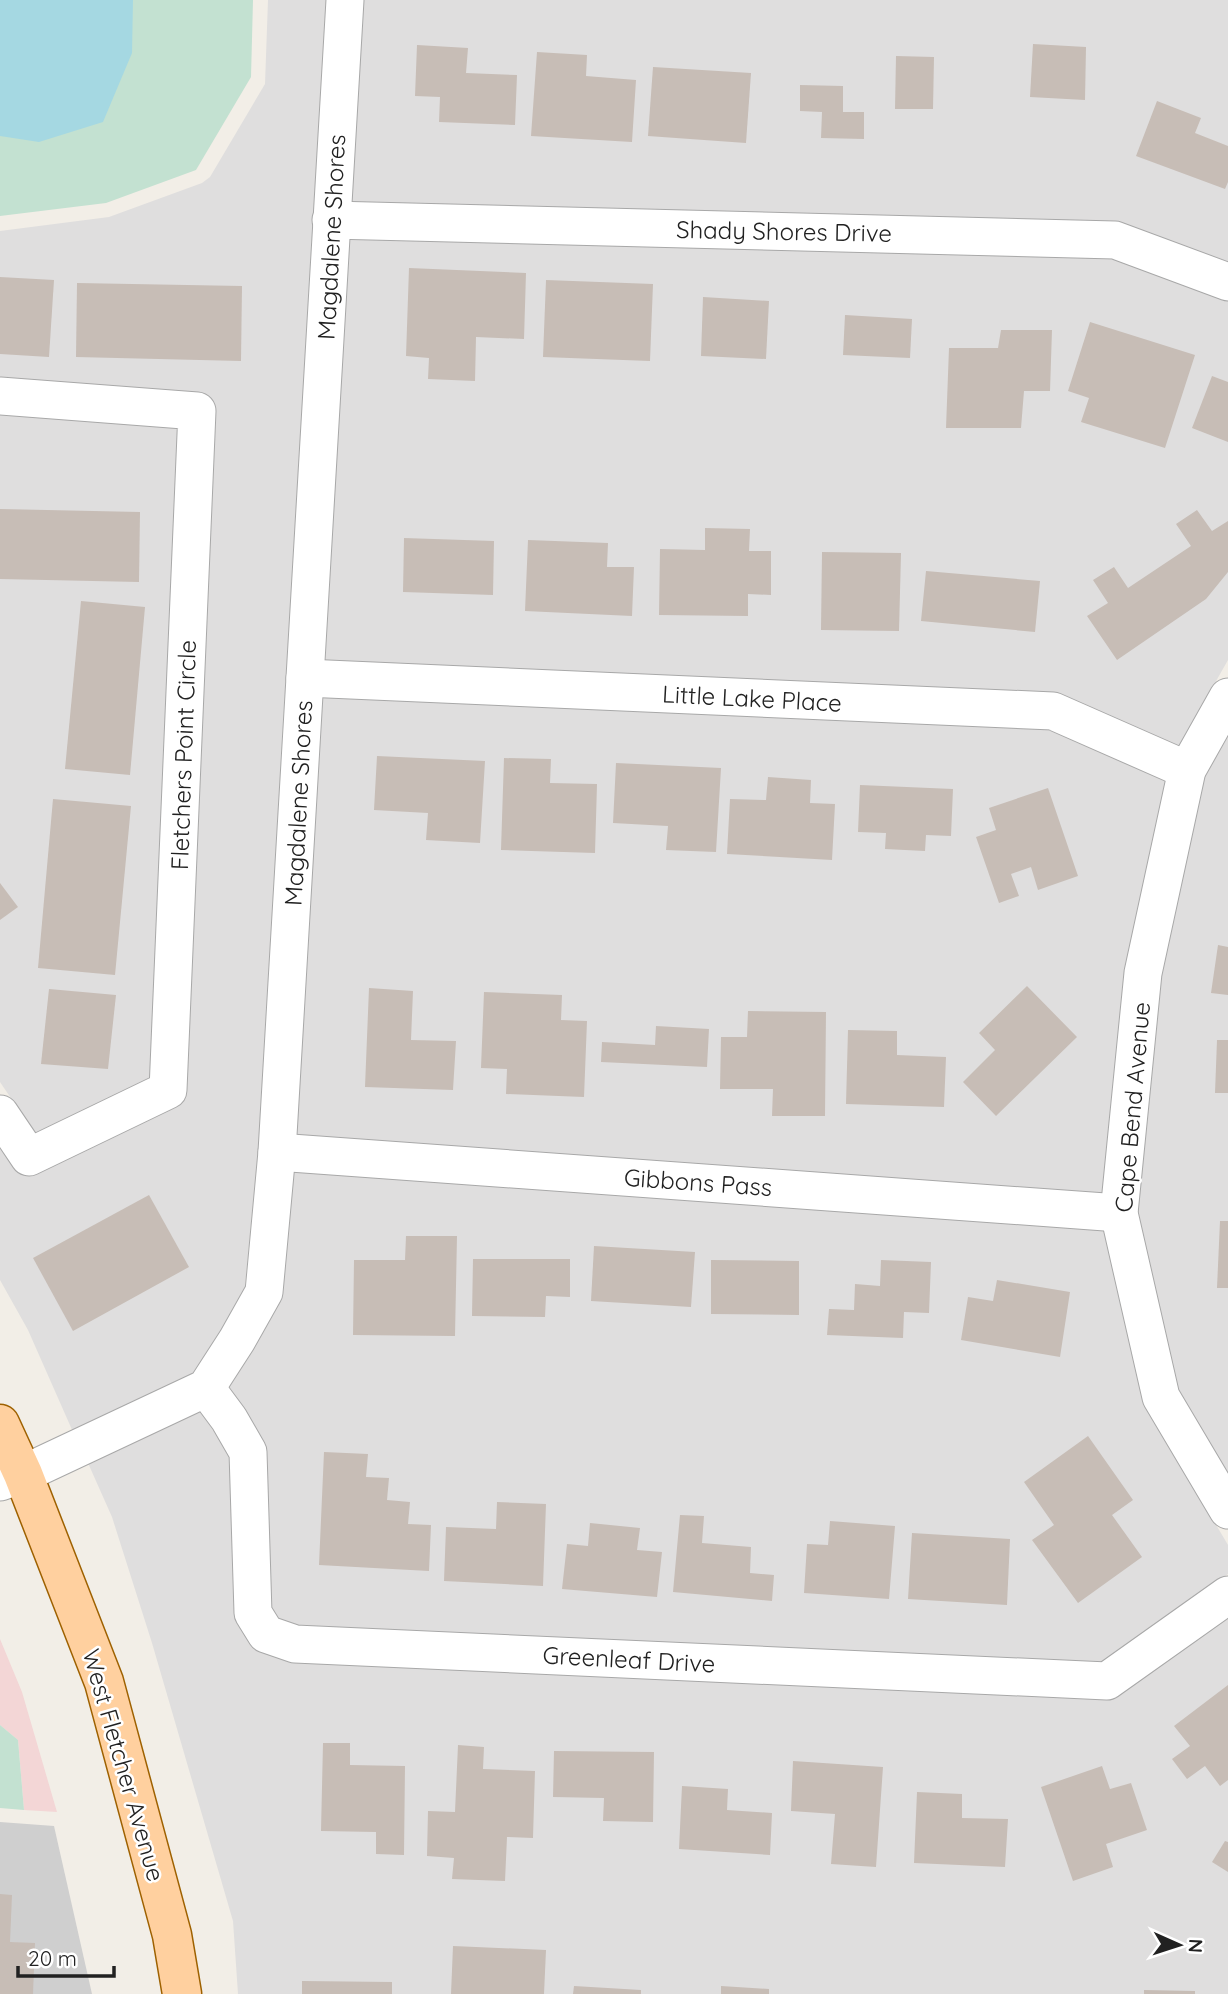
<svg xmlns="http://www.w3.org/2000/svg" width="1228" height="1994" viewBox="0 0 1228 1994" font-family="Quicksand,sans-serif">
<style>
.residential{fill:#dfdede}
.commercial{fill:#f3d6d6}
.religious{fill:#cfcfcf}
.wetland{fill:#c3e1d1}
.water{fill:#a5d8e2}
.building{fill:#c7bdb6}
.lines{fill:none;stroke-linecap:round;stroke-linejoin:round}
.minor-casing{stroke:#a8a8a8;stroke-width:39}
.major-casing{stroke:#9e6100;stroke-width:41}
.minor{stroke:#fff;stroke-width:37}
.major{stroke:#ffd09f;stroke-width:38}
.labels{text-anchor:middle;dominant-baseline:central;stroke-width:5;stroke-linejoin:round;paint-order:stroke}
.street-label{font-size:24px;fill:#212121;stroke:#fff}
</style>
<rect width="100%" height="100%" fill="#f2eee7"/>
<g class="residential">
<polygon points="268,0 326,0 258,1151 245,1287 221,1333 192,1376 73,1432 28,1330 0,1280 0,1146 177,1105 187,1091 216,412 199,394 0,379 0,231 109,217 202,183 210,177 265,84"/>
<polygon points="364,0 1228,0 1228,265 351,204"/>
<polygon points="349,237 1112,256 1228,299 1228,660 1178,748 1061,696 325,663"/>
<polygon points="0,412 178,426 150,1080 36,1135 0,1082"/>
<polygon points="323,695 1048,727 1166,780 1125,972 1102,1195 296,1137"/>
<polygon points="1228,734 1228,1475 1179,1392 1138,1212 1162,975 1205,776"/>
<polygon points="294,1170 1104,1228 1145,1405 1228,1545 1228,1574 1101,1664 299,1627 279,1621 271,1609 267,1452 265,1444 245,1412 228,1388 253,1347 282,1294"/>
<polygon points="200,1410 230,1456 235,1614 237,1621 250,1642 1106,1697 1228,1616 1228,1994 238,1994 233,1921 152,1643 112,1517 88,1463"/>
</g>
<polygon class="commercial" points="0,1639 22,1692 57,1812 24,1810 18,1740 0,1725"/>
<polygon class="religious" points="0,1822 54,1826 92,1994 0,1994"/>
<g class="wetland">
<polygon points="0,0 253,0 251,77 196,170 106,203 0,216"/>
<polygon points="0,1725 18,1740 24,1810 0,1808"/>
</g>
<polygon class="water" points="0,0 133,0 132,53 103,122 39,142 0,136"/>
<g class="building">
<polygon points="1033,44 1086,47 1085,100 1030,97"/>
<polygon points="417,45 468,48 466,73 517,75 515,125 439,122 440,97 415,96"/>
<polygon points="537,52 587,55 586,76 636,80 632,142 531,136"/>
<polygon points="896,56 934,57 933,109 895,109"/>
<polygon points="653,67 751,73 746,143 648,136"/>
<polygon points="800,85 843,86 843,112 864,112 864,139 821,138 822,112 800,111"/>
<polygon points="1157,101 1201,118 1195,133 1228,146 1228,182 1225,189 1136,156"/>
<polygon points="409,268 526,273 524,339 476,337 475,381 428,379 429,358 406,356"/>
<polygon points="0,277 54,280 49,357 0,354"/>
<polygon points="546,280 653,284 650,361 543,357"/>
<polygon points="77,283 242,286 241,361 76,357"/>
<polygon points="703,297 769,301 766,359 701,356"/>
<polygon points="845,315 912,319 910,358 843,355"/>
<polygon points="1090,322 1195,355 1165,448 1081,422 1089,398 1068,391"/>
<polygon points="1001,330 1052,330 1050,391 1024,391 1021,428 946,428 949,348 998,348"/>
<polygon points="1212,376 1228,382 1228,442 1192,428"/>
<polygon points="0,509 140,512 139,582 0,579"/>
<polygon points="1197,510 1212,531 1228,521 1228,572 1206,599 1117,660 1087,616 1108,603 1093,580 1114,567 1128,588 1191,546 1176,524"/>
<polygon points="705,528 750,529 749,551 771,551 771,595 748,594 748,616 659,615 660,549 705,550"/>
<polygon points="404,538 494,541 493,595 403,592"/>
<polygon points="528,540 608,543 607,567 634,567 632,616 525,611"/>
<polygon points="822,552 901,553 899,631 821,630"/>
<polygon points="926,571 1040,581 1035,632 921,621"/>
<polygon points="81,601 145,607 130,775 65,769"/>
<polygon points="377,756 485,761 480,843 426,840 428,813 374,810"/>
<polygon points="504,758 551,759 550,783 597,784 595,853 501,850"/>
<polygon points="616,763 721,768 716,852 666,850 668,826 613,823"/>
<polygon points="768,777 811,780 810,803 835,804 832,860 727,854 730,799 766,800"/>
<polygon points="860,785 953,789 951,836 926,835 925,851 885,849 886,833 858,832"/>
<polygon points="1048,788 1078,876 1038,890 1031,867 1011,874 1019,896 999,903 976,837 996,830 989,808"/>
<polygon points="53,799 131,806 115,975 38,968"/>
<polygon points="0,883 18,907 0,920"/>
<polygon points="1218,945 1228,947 1228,995 1211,993"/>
<polygon points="1027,986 1077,1037 996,1116 963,1082 995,1050 979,1033"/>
<polygon points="369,988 413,991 411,1040 456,1041 453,1090 365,1087"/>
<polygon points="49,989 116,995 108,1069 41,1064"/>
<polygon points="484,992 562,995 561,1020 587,1021 584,1097 506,1094 507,1069 481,1068"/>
<polygon points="748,1011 826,1012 825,1116 772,1116 773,1089 720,1089 721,1037 747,1037"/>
<polygon points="656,1026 709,1029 707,1067 601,1062 602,1042 655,1045"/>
<polygon points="848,1030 897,1031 897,1055 946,1057 944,1107 846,1104"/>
<polygon points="1217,1040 1228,1040 1228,1093 1215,1093"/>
<polygon points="149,1195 189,1267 73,1331 33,1258"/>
<polygon points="1220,1221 1228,1221 1228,1288 1217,1288"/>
<polygon points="406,1236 457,1236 455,1336 353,1335 354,1260 405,1260"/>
<polygon points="594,1246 695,1252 691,1307 591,1301"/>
<polygon points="473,1259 570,1259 570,1297 546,1296 545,1317 472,1316"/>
<polygon points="711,1260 799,1261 799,1315 711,1314"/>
<polygon points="881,1260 931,1262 929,1313 904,1312 903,1338 827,1335 829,1309 854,1310 855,1284 880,1286"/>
<polygon points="997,1280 1070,1292 1060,1357 961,1340 968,1297 993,1301"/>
<polygon points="1088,1436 1133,1500 1112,1515 1142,1557 1078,1603 1032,1540 1054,1525 1024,1482"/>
<polygon points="324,1452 368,1454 366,1477 389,1478 387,1500 410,1502 408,1524 431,1525 429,1571 319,1565"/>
<polygon points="497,1502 546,1504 543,1586 444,1581 446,1527 496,1529"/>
<polygon points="680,1515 704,1516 702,1543 751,1547 750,1573 774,1575 772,1601 673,1592"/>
<polygon points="830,1521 895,1526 889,1599 804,1593 807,1544 828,1545"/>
<polygon points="590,1523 640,1528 637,1550 662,1552 657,1597 562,1589 567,1544 588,1546"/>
<polygon points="912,1533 1010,1539 1007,1605 908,1599"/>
<polygon points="1228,1685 1228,1780 1220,1786 1205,1766 1187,1779 1172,1759 1190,1746 1174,1726"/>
<polygon points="323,1743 350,1743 350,1765 405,1766 404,1855 376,1854 376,1832 321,1831"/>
<polygon points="458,1745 484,1747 483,1769 535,1771 533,1838 507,1837 505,1881 452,1879 454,1858 427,1856 428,1811 455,1812"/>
<polygon points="554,1751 654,1752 653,1822 603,1821 604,1798 553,1797"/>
<polygon points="793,1761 883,1767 876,1867 831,1864 835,1814 791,1811"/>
<polygon points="1102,1766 1110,1789 1131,1783 1147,1830 1106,1844 1113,1867 1073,1881 1041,1787"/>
<polygon points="682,1786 728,1789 727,1810 772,1813 770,1855 679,1849"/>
<polygon points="917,1792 962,1794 962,1818 1008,1819 1005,1867 914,1863"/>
<polygon points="1225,1841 1228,1842 1228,1872 1212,1862"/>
<polygon points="0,1894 12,1895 10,1942 35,1943 33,1994 0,1994"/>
<polygon points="453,1946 546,1950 544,1994 451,1994"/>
<polygon points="302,1981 392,1982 392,1994 302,1994"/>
<polygon points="574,1986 641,1990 641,1994 573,1994"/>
<polygon points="721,1986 769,1989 769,1994 721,1994"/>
<polygon points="1144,1990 1195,1991 1195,1994 1144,1994"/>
</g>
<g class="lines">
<g class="minor-casing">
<g id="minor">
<polyline points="331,220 1115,240 1228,282"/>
<polyline points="0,396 197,411 168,1090 29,1157 0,1114"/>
<polyline points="305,678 1053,711 1187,770"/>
<polyline points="1228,697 1187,770 1143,973 1119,1213 1161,1397 1228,1510"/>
<polyline points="277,1152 1119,1213"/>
<polyline points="206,1388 229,1419 248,1452 253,1613 266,1634 295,1644 1107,1681 1228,1595"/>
<polyline points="0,1482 23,1474 206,1388 237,1340 264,1292 277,1152 345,0"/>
</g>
</g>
<g class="major-casing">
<polyline id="major" points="0,1424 23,1474 104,1682 172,1935 182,1994"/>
</g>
<use href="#minor" class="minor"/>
<use href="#major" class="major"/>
</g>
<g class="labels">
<g class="street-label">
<text transform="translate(784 231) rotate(1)">Shady Shores Drive</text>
<text transform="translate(331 237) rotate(-87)">Magdalene Shores</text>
<text transform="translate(752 698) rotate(3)">Little Lake Place</text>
<text transform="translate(183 755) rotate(-88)">Fletchers Point Circle</text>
<text transform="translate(298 803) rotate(-87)">Magdalene Shores</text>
<text transform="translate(1132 1107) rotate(-85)">Cape Bend Avenue</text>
<text transform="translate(698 1182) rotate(4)">Gibbons Pass</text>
<text transform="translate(629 1659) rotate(3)">Greenleaf Drive</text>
<text transform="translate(124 1765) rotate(74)">West Fletcher Avenue</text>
</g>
</g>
<g transform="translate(1179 1945) rotate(93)" stroke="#ffffff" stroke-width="5" paint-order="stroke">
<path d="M0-5L12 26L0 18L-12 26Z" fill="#212121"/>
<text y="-10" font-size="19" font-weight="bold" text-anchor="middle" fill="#212121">N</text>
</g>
<path d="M18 1966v10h96v-10" fill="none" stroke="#212121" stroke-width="3.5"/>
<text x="28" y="1966" font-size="21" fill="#212121" stroke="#ffffff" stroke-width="5" paint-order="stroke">20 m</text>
</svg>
